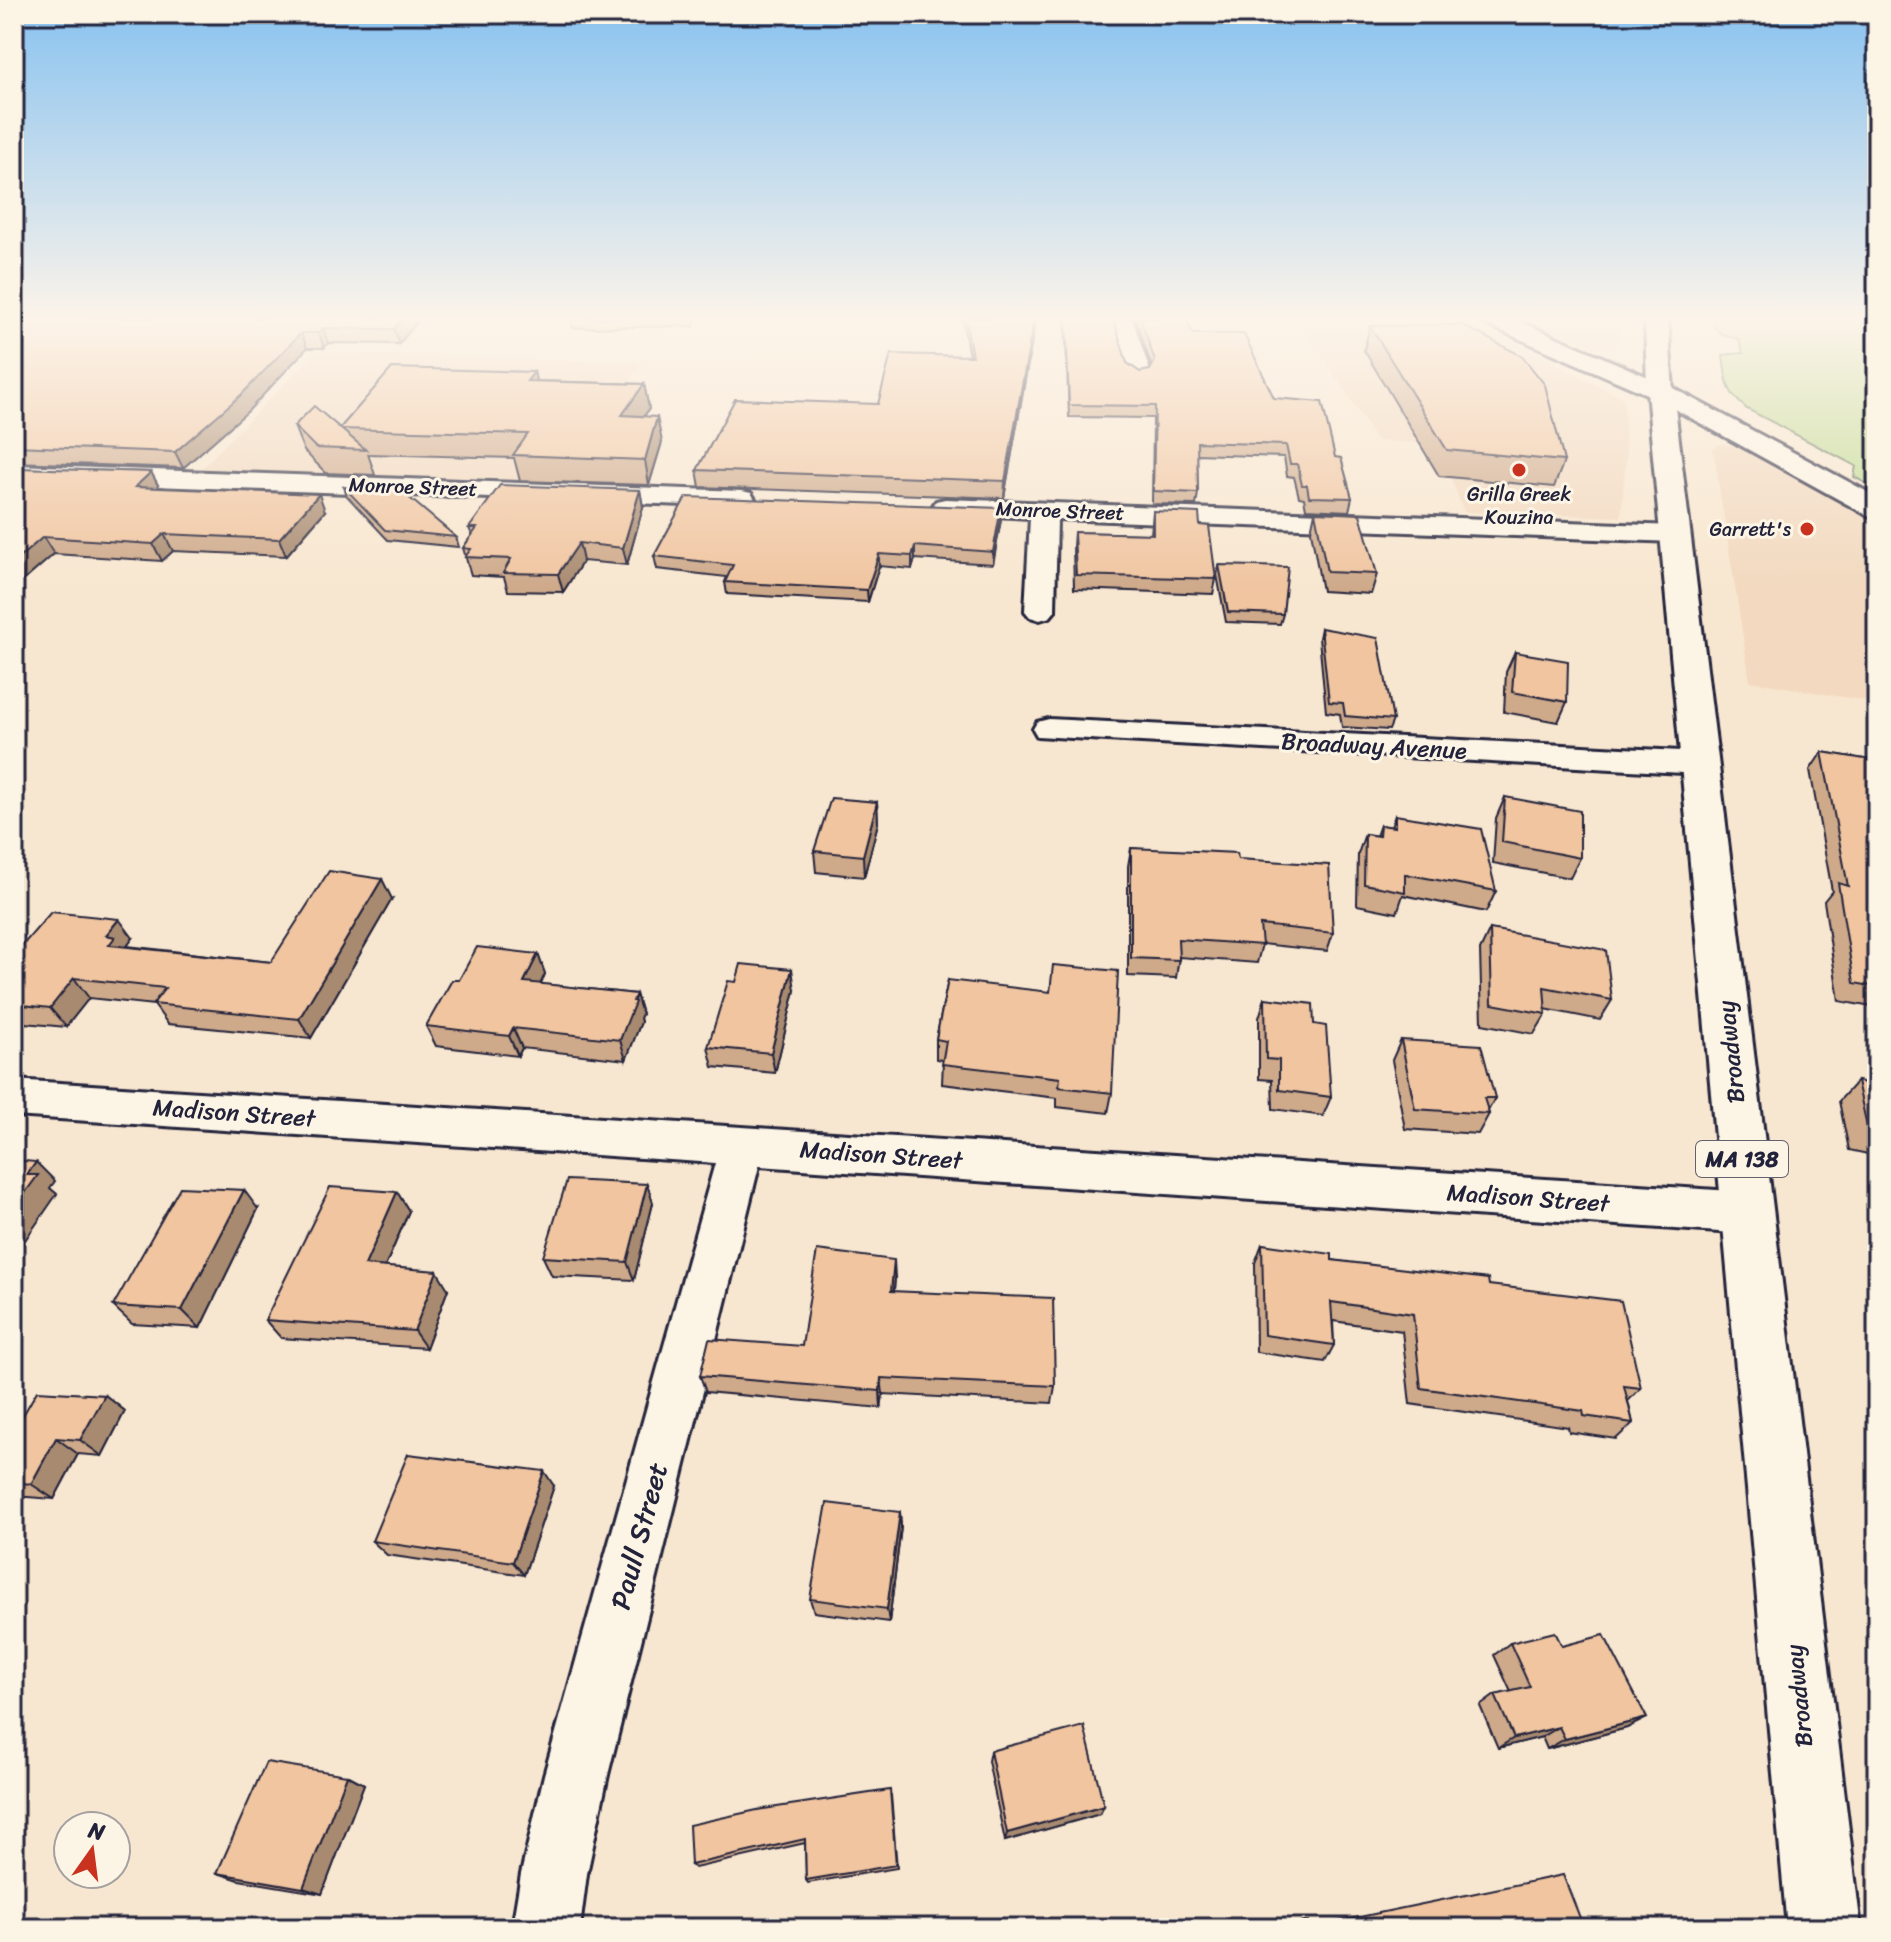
<svg xmlns="http://www.w3.org/2000/svg" width="1891" height="1942" viewBox="0 0 1891 1942" font-family="Sriracha,sans-serif">
<style>
.built{fill:#f2d9bf}
.green{fill:#c0db92;stroke:#717e66;stroke-width:2}
.lines{fill:none;stroke-linecap:round;stroke-linejoin:round}
.street-casing{stroke:#22223b;stroke-width:6}
.secondary-casing{stroke:#22223b;stroke-width:6}
.primary-casing{stroke:#22223b;stroke-width:6}
.street{fill:#fcf5e5;fill-rule:evenodd}
.secondary{fill:#fcf5e5;fill-rule:evenodd}
.primary{fill:#fcf5e5;fill-rule:evenodd}
.wall{fill:#cea98a;stroke:#22223b;stroke-width:2}
.shaded-wall{fill:#a88a70;stroke:#22223b;stroke-width:2}
.building{fill:#f0c5a0;stroke:#22223b;stroke-width:2}
.poi-dot{fill:#c8321e;stroke:#fcf5e5;stroke-width:3}
.labels{text-anchor:middle;dominant-baseline:central;stroke-width:6;stroke-linejoin:round;paint-order:stroke}
.far-street-label{font-size:20px;fill:#22223b;stroke:#fcf5e5}
.far-poi-label{font-size:20px;fill:#22223b;stroke:#fcf5e5}
.shield{fill:#fcf5e5;stroke:#63616e;stroke-width:2}
.shield-label{font-size:22px;font-weight:bold;fill:#22223b}
.street-label{font-size:24px;fill:#22223b;stroke:#fcf5e5}
.near-street-label{font-size:28px;fill:#22223b;stroke:#fcf5e5}
</style>
<rect width="100%" height="100%" fill="#f8e7d0"/>
<filter id="ink" filterUnits="userSpaceOnUse"><feTurbulence type="fractalNoise" baseFrequency=".0125" numOctaves="2"/><feDisplacementMap in="SourceGraphic" scale="16" xChannelSelector="R" yChannelSelector="G"/><feConvolveMatrix kernelMatrix="1 2 1 2 8 2 1 2 1" color-interpolation-filters="sRGB"/></filter>
<g filter="url(#ink)">
<g class="built">
<polygon points="1465,318 1620,396 1624,401 1626,457 1621,517 1464,512 1448,471 1426,443 1377,441 1298,319"/>
<polygon points="1524,318 1617,318 1618,345 1605,349 1593,347"/>
<polygon points="316,352 641,363 570,483 201,469"/>
<polygon points="1720,444 1739,447 1877,524 1877,703 1750,681 1713,449"/>
</g>
<path class="green" d="M 1877,318 L 1877,489 L 1854,477 L 1856,466 L 1747,409 C 1725,391 1727,382 1723,355 L 1743,353 L 1739,339 L 1722,334 L 1714,327 L 1713,318 Z"/>
<g class="lines">
<g class="street-casing">
<g id="street">
<polygon points="1111,318 1132,318 1151,374 1148,379 1140,381 1129,374"/>
<polygon points="14,465 742,491 751,493 755,499 751,505 742,507 14,481"/>
<polygon points="945,499 1675,526 1685,528 1689,534 1685,540 1675,542 1057,519 1055,611 1050,617 1040,620 1030,617 1025,611 1030,518 936,513 932,507 936,501"/>
<polygon points="1049,719 1700,752 1712,755 1717,763 1712,771 1700,774 1037,736 1033,729 1037,722"/>
<polygon points="14,1080 1748,1192 1765,1198 1772,1213 1765,1228 1748,1234 759,1166 608,1775 587,1874 580,1928 512,1928 521,1874 544,1775 715,1163 14,1116"/>
</g>
</g>
<g class="secondary-casing">
<polygon id="secondary" points="1480,318 1512,318 1669,386 1877,497 1877,518 1867,515 1651,396 1483,323"/>
</g>
<g class="primary-casing">
<polygon id="primary" points="1645,318 1668,318 1673,391 1861,1928 1787,1928 1647,391"/>
</g>
<use href="#street" class="street"/>
<use href="#secondary" class="secondary"/>
<use href="#primary" class="primary"/>
</g>
<g class="wall">
<polygon points="14,318 420,318 399,344 328,343 324,348 307,348 248,411 183,468 14,462"/>
<polygon points="571,318 696,318 694,326 573,328"/>
<polygon points="962,318 1036,318 1004,498 700,487 697,470 878,404 969,356"/>
<polygon points="1065,318 1113,318 1127,363 1140,372 1150,370 1152,367 1135,318 1185,318 1193,334 1274,398 1335,457 1352,498 1349,511 1306,509 1304,498 1299,497 1294,477 1287,476 1284,457 1197,454 1198,493 1196,505 1152,504 1153,418 1069,417"/>
<polygon points="1370,326 1564,461 1554,487 1439,476 1364,350"/>
<polygon points="534,372 536,381 644,384 649,409 644,416 662,442 649,485 520,481 514,458 368,454 375,475 326,473 304,451 294,426 340,428"/>
<polygon points="14,468 151,472 159,487 325,511 286,556 173,551 162,561 54,554 14,589"/>
<polygon points="344,487 456,537 459,547 388,540 347,496"/>
<polygon points="640,490 643,507 627,565 583,561 563,592 508,591 504,577 471,575 463,548 472,535 469,528"/>
<polygon points="1153,511 1200,525 1216,579 1213,594 1074,589 1073,546 1074,532 1151,534"/>
<polygon points="1315,512 1377,574 1371,594 1322,591 1311,531"/>
<polygon points="1001,520 993,564 915,559 912,569 879,566 868,602 727,594 725,582 727,577 657,569 654,556"/>
<polygon points="1219,565 1283,614 1280,624 1226,622 1217,575"/>
<polygon points="1321,628 1393,720 1389,730 1342,727 1340,714 1326,712 1319,638"/>
<polygon points="1515,652 1567,702 1558,722 1504,712 1506,672"/>
<polygon points="1822,752 1877,761 1877,1008 1839,1001 1824,901 1832,891 1810,770"/>
<polygon points="1505,797 1580,858 1570,878 1493,863 1496,818"/>
<polygon points="877,802 878,823 864,877 816,872 814,851"/>
<polygon points="1395,815 1496,891 1486,912 1403,895 1397,913 1357,905 1358,854 1365,834 1376,836 1380,825 1391,827"/>
<polygon points="1131,848 1238,859 1333,933 1327,951 1262,944 1257,963 1179,957 1176,978 1128,976 1128,866"/>
<polygon points="392,899 311,1038 168,1024 154,1005 89,998 66,1027 14,1022 14,955 133,938 127,946 271,962"/>
<polygon points="1490,929 1612,1000 1600,1020 1545,1009 1546,1014 1534,1034 1482,1024 1480,950"/>
<polygon points="538,954 545,974 541,984 636,994 642,1014 640,1018 641,1022 626,1060 522,1048 518,1056 436,1046 426,1026 459,980"/>
<polygon points="948,980 1112,1093 1108,1113 1057,1107 1057,1098 942,1084 943,1060 936,1059 936,1039"/>
<polygon points="795,990 775,1073 713,1067 708,1047"/>
<polygon points="1265,998 1314,1024 1331,1097 1323,1116 1273,1109 1272,1080 1259,1079 1259,1018"/>
<polygon points="1401,1040 1495,1098 1488,1111 1489,1114 1478,1134 1405,1129 1392,1060"/>
<polygon points="1857,1081 1877,1086 1877,1156 1849,1150 1839,1101"/>
<polygon points="647,1184 653,1203 634,1280 552,1276 543,1257"/>
<polygon points="397,1192 409,1211 385,1267 448,1289 426,1348 281,1338 265,1320"/>
<polygon points="258,1209 200,1328 132,1324 113,1306"/>
<polygon points="1262,1244 1332,1260 1489,1285 1641,1388 1628,1401 1633,1423 1616,1439 1569,1432 1568,1427 1410,1404 1402,1331 1333,1321 1334,1345 1325,1362 1256,1352 1255,1263"/>
<polygon points="895,1278 894,1291 1055,1386 1052,1403 883,1394 881,1408 706,1392 700,1376 802,1346"/>
<polygon points="1877,1279 1877,1312 1871,1284"/>
<polygon points="105,1395 125,1411 102,1456 78,1454 54,1499 14,1496 14,1431"/>
<polygon points="554,1486 524,1575 387,1555 372,1541"/>
<polygon points="900,1512 901,1527 889,1622 814,1612 810,1599"/>
<polygon points="1510,1643 1562,1646 1627,1728 1547,1749 1542,1737 1498,1748 1480,1706 1495,1695 1511,1692 1494,1655"/>
<polygon points="990,1751 1100,1814 1005,1841 988,1761"/>
<polygon points="347,1775 364,1784 322,1894 239,1880 217,1873"/>
<polygon points="891,1795 897,1868 808,1883 806,1880 805,1843 695,1868 691,1865"/>
</g>
<g class="shaded-wall">
<polygon points="403,318 420,318 399,344 394,329"/>
<polygon points="1034,318 1036,318 1004,498 1005,481"/>
<polygon points="323,328 328,343 324,348 319,333"/>
<polygon points="301,333 307,348 248,411 183,468 175,452"/>
<polygon points="534,372 540,397 527,381"/>
<polygon points="644,384 649,409 627,440 622,415"/>
<polygon points="657,417 662,442 649,485 645,460"/>
<polygon points="151,472 160,489 135,487"/>
<polygon points="640,490 643,507 627,565 623,548"/>
<polygon points="319,494 325,511 286,556 279,539"/>
<polygon points="1001,508 1001,520 993,564 993,552"/>
<polygon points="164,534 173,551 162,561 153,544"/>
<polygon points="43,537 54,554 14,589 14,562"/>
<polygon points="579,543 583,561 563,592 558,574"/>
<polygon points="915,546 915,559 912,569 912,556"/>
<polygon points="879,554 879,566 868,602 867,590"/>
<polygon points="877,802 878,823 864,877 863,856"/>
<polygon points="382,879 392,899 311,1038 299,1019"/>
<polygon points="119,919 133,938 124,950 109,945 106,935"/>
<polygon points="538,954 545,974 532,1002 524,982"/>
<polygon points="792,969 795,990 775,1073 771,1053"/>
<polygon points="74,978 89,998 66,1027 50,1008"/>
<polygon points="636,994 642,1014 640,1018 641,1022 626,1060 620,1040"/>
<polygon points="513,1028 522,1048 518,1056 509,1036"/>
<polygon points="36,1162 55,1181 50,1188 57,1194 14,1256 14,1208 27,1175"/>
<polygon points="647,1184 653,1203 634,1280 627,1262"/>
<polygon points="244,1190 258,1209 200,1328 182,1310"/>
<polygon points="397,1192 409,1211 378,1283 365,1265"/>
<polygon points="894,1260 895,1278 892,1308 891,1291"/>
<polygon points="437,1271 448,1289 426,1348 414,1331"/>
<polygon points="881,1378 883,1394 881,1408 880,1391"/>
<polygon points="105,1395 125,1411 102,1456 80,1440"/>
<polygon points="56,1438 78,1454 54,1499 31,1484"/>
<polygon points="544,1471 554,1486 524,1575 513,1562"/>
<polygon points="900,1512 901,1527 889,1622 887,1609"/>
<polygon points="1647,1718 1627,1728 1547,1749 1565,1739"/>
<polygon points="1559,1727 1542,1737 1498,1748 1514,1738"/>
<polygon points="347,1775 364,1784 322,1894 303,1888"/>
<polygon points="1104,1806 1100,1814 1005,1841 1007,1833"/>
</g>
<g class="building">
<polygon points="14,318 403,318 394,329 323,328 319,333 301,333 241,395 175,452 14,446"/>
<polygon points="965,318 1034,318 1005,481 697,470 735,399 878,404 891,354 972,356"/>
<polygon points="1066,318 1113,318 1127,363 1140,372 1150,370 1155,361 1140,318 1185,318 1193,334 1244,334 1274,398 1322,402 1335,457 1341,458 1352,498 1309,497 1307,485 1302,485 1297,464 1290,464 1286,445 1197,442 1198,493 1153,491 1155,406 1069,405"/>
<polygon points="1462,325 1522,356 1545,385 1564,461 1447,450 1370,326"/>
<polygon points="392,368 534,372 527,381 644,384 622,415 657,417 645,460 513,455 528,434 341,429 366,450 316,448 294,426 314,406 340,428"/>
<polygon points="14,468 151,472 135,487 319,494 279,539 164,534 153,544 43,537 14,562"/>
<polygon points="500,485 640,490 623,548 579,543 558,574 503,573 511,559 465,557 471,549 463,548 477,528 469,528"/>
<polygon points="344,487 399,489 456,537 385,530"/>
<polygon points="686,497 1001,508 993,552 915,546 912,556 879,554 867,590 725,582 733,565 654,556"/>
<polygon points="1153,511 1199,513 1200,525 1209,526 1216,579 1076,575 1074,532 1153,534"/>
<polygon points="1315,512 1360,514 1377,574 1327,572"/>
<polygon points="1219,565 1288,567 1283,614 1228,612"/>
<polygon points="1321,628 1378,638 1393,720 1345,716 1343,703 1329,702"/>
<polygon points="1515,652 1568,661 1567,702 1512,692"/>
<polygon points="1822,752 1877,761 1877,987 1854,983 1838,883 1848,886"/>
<polygon points="1505,797 1580,811 1580,858 1502,842"/>
<polygon points="831,798 877,802 863,856 814,851"/>
<polygon points="1395,815 1481,829 1496,891 1405,874 1405,892 1364,884 1365,834 1379,836 1380,825 1395,827"/>
<polygon points="1131,848 1237,853 1238,859 1329,865 1333,933 1260,925 1262,945 1178,939 1179,960 1131,958"/>
<polygon points="329,871 382,879 299,1019 153,1004 165,988 74,978 50,1008 14,1004 14,955 51,912 119,919 106,935 115,937 109,945 271,962"/>
<polygon points="1490,929 1606,950 1612,1000 1544,987 1546,1014 1492,1004"/>
<polygon points="477,947 538,954 524,982 636,994 633,1001 635,1002 620,1040 513,1028 509,1036 426,1026 452,980 459,980"/>
<polygon points="741,964 792,969 771,1053 708,1047 728,981 736,982"/>
<polygon points="1053,965 1118,971 1112,1093 1059,1087 1060,1078 942,1064 946,1041 936,1039 948,980 1050,992"/>
<polygon points="1265,998 1313,1004 1314,1024 1326,1026 1331,1097 1279,1090 1279,1060 1266,1059"/>
<polygon points="1401,1040 1481,1045 1495,1098 1484,1098 1489,1114 1415,1109"/>
<polygon points="1857,1081 1877,1086 1877,1133 1868,1131"/>
<polygon points="14,1160 36,1162 27,1175 38,1175 14,1208"/>
<polygon points="567,1180 647,1184 627,1262 543,1257"/>
<polygon points="180,1187 244,1190 182,1310 113,1306"/>
<polygon points="330,1187 397,1192 365,1265 437,1271 414,1331 265,1320"/>
<polygon points="1262,1244 1332,1254 1332,1260 1488,1279 1489,1285 1621,1301 1641,1388 1624,1386 1633,1423 1584,1416 1583,1411 1421,1388 1413,1314 1331,1302 1334,1345 1264,1335"/>
<polygon points="817,1250 894,1260 891,1291 1053,1298 1055,1386 881,1378 880,1391 700,1376 709,1339 802,1346"/>
<polygon points="37,1391 105,1395 80,1440 56,1438 31,1484 14,1482 14,1431"/>
<polygon points="408,1454 544,1471 513,1562 372,1541"/>
<polygon points="827,1503 900,1512 887,1609 810,1599"/>
<polygon points="1555,1632 1562,1646 1604,1635 1647,1718 1565,1739 1559,1727 1514,1738 1495,1695 1530,1687 1510,1643"/>
<polygon points="1084,1726 1104,1806 1007,1833 990,1751"/>
<polygon points="266,1762 347,1775 303,1888 217,1873"/>
<polygon points="890,1790 896,1865 806,1880 805,1839 691,1865 689,1825 757,1810"/>
<polygon points="1563,1875 1584,1928 1279,1928 1309,1921 1311,1927"/>
</g>
</g>
<linearGradient id="sky" x2="0" y2="1"><stop stop-color="#88c2f0"/><stop offset="0.54" stop-color="#fcf4ea"/><stop offset="1" stop-color="#fcf4ea" stop-opacity="0"/></linearGradient>
<rect width="1891" height="590" fill="url(#sky)"/>
<g class="poi-dot">
<circle cx="1519" cy="470" r="8"/>
<circle cx="1807" cy="529" r="8"/>
</g>
<g class="labels">
<g class="far-street-label">
<text transform="translate(413 487) rotate(2)">Monroe Street</text>
<text transform="translate(1060 511) rotate(2)">Monroe Street</text>
</g>
<g class="far-poi-label">
<text x="1519" y="494">Grilla Greek<tspan x="1519" dy="23">Kouzina</tspan></text>
<text x="1791" y="529" text-anchor="end">Garrett's</text>
</g>
<rect class="shield" x="1696" y="1141" width="92" height="36" rx="6"/>
<g class="shield-label">
<text x="1742" y="1159">MA 138</text>
</g>
<g class="street-label">
<text transform="translate(1374 746) rotate(3)">Broadway Avenue</text>
<text transform="translate(1731 1052) rotate(-96)">Broadway</text>
<text transform="translate(234 1113) rotate(4)">Madison Street</text>
<text transform="translate(881 1155) rotate(4)">Madison Street</text>
<text transform="translate(1528 1198) rotate(4)">Madison Street</text>
<text transform="translate(1799 1696) rotate(-96)">Broadway</text>
</g>
<g class="near-street-label">
<text transform="translate(639 1536) rotate(-75)">Paull Street</text>
</g>
</g>
<rect width="1891" height="1942" fill="none" stroke="#fcf5e5" stroke-width="48"/>
<rect x="24" y="24" width="1843" height="1894" fill="none" stroke="#22223b" stroke-width="3" filter="url(#ink)"/>
<g transform="translate(92 1850) rotate(14)"><circle r="38" fill="#fcf5e5" stroke="#a5a1a1" stroke-width="2"/>
<path d="M0-6L14 30L0 20L-14 30Z" fill="#c8321e"/>
<text y="-12" font-size="22" font-weight="bold" text-anchor="middle" fill="#22223b">N</text>
</g>
</svg>
